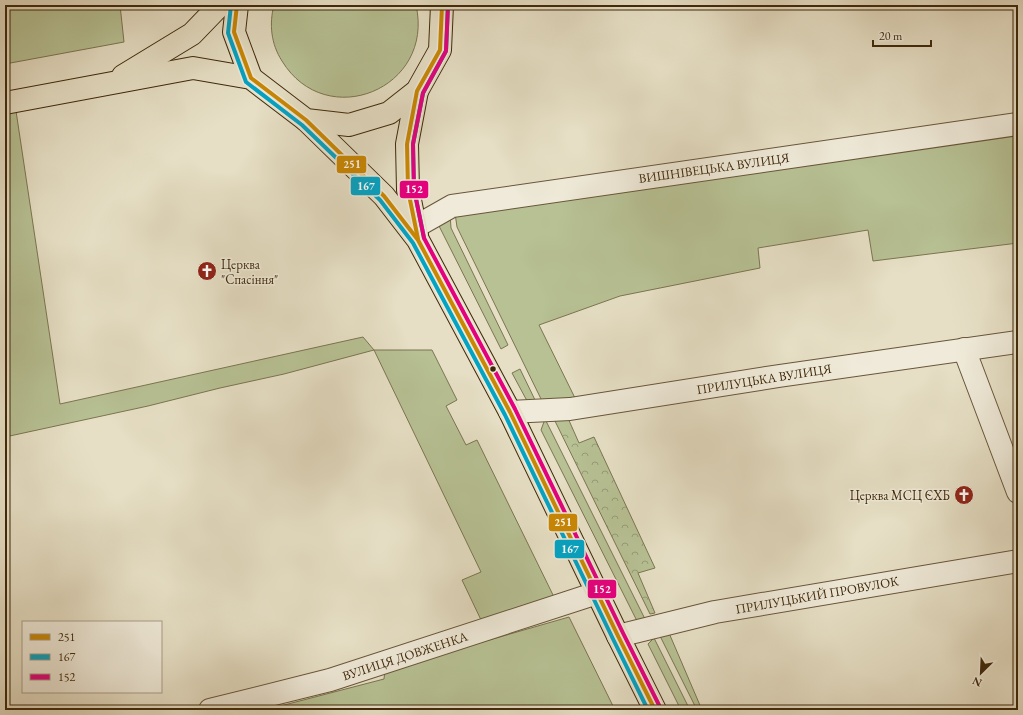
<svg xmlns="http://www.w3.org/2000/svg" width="1023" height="715" viewBox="0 0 1023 715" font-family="'EB Garamond',serif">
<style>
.green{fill:#b7c194;stroke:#7b7550}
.forest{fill:url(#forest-crowns);stroke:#7b7550}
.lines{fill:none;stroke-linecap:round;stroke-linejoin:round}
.street-casing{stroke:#69563a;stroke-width:24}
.primary-casing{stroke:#3f290b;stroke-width:24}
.highway-casing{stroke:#3f290b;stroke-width:24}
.street{stroke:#efead9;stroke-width:22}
.primary{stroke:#e6dfc5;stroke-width:22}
.highway{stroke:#e6dfc5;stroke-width:22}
.bus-1-casing{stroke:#efead9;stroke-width:7}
.bus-2-casing{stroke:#efead9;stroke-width:7}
.bus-3-casing{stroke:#efead9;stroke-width:7}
.bus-1{stroke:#c98703;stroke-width:4}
.bus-2{stroke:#03a3c4;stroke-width:4}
.bus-3{stroke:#e5007d;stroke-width:4}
.bus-dot{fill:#3f290b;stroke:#efead9;stroke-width:1.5}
.labels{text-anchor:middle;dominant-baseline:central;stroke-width:3;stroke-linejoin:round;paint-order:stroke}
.street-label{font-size:13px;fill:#3f290b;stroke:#efead9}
.poi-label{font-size:13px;fill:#3f290b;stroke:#efead9;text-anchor:start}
.line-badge{stroke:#efead9;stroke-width:1.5}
.badge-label{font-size:11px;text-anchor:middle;font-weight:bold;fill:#fff}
</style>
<defs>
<pattern id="forest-crowns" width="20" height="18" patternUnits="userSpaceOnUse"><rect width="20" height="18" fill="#b7c194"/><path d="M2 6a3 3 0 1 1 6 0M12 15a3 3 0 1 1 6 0" fill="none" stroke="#969d77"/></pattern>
</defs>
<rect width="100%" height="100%" fill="#e6dfc5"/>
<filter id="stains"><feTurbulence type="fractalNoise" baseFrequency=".005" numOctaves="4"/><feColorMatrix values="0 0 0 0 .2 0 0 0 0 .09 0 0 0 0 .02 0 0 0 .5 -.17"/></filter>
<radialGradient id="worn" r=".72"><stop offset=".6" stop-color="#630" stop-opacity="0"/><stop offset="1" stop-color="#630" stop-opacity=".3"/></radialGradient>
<g class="green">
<polygon points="5,5 120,5 124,42 5,64"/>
<path d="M 274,5 L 416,5 C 435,89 326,133 282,61 C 271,44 269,24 274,5 Z"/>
<polygon points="16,111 60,404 363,337 374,350 432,350 457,400 446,406 466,445 477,440 554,597 482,622 462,580 481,572 374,350 284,374 220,388 148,406 5,437 5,113"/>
<polygon points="1018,132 1018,243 873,261 868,230 758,248 760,268 620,296 539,325 576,400 542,401 457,227 455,213"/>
<polygon points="450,214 451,228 508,345 501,349 436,220"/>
<polygon points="520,369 536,402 530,402 526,399 512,373"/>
<polygon points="545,419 646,621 637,621 541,430"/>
<polygon points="569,617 615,710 265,710 384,679 385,670"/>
<polygon points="669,633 702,710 697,710 660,636"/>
<polygon points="654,638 690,710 681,710 648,644"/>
</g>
<polygon class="forest" points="567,416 579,443 594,437 655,568 638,573 655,613 650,614 553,417"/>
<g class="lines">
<g class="street-casing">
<g id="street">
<polyline points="415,227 452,206 1018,124"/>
<polyline points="964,349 1018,492"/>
<polyline points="510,412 570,409 779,376 1018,342"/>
<polyline points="618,636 715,612 1018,561"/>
<polyline points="210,710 330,680 597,593"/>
</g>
</g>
<g class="primary-casing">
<g id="primary">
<polyline points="417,91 407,144 408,190 417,235"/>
<polyline points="306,120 384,196 418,240 510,412 618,636 655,710"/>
</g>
</g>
<g class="highway-casing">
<g id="highway">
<polyline points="237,5 234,32 251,78"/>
<polyline points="123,76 192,34 220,5"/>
<polyline points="5,103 193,68 251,78 306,120 349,125 389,113 417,91 440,50 442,5"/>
</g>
</g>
<use href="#street" class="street"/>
<use href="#primary" class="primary"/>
<use href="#highway" class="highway"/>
<g class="bus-1-casing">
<g id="bus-1">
<polyline points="237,5 234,32 251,78 306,120 384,196 418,240 510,412 618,636 655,710"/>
<polyline points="418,239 408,190 407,144 417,91 440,50 442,5"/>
</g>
</g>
<g class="bus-2-casing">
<g id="bus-2">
<polyline points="231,5 228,33 246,82 302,125 380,200 413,243 505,415 613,639 648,710"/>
<polyline points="424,238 414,189 413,144 423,93 446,51 448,5"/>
</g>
</g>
<g class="bus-3-casing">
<polyline id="bus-3" points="448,5 446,51 423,93 413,144 414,189 424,238 515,409 623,633 660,707"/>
</g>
<use href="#bus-1" class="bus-1"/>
<use href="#bus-2" class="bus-2"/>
<use href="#bus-3" class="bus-3"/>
</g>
<defs>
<g id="church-disc" transform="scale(1)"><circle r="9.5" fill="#8f2418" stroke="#efead9"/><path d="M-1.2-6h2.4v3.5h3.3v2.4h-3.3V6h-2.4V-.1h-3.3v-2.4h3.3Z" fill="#fff"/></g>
</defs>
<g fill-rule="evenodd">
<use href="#church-disc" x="207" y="271"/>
<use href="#church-disc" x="964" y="495"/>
</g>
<circle class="bus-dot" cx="493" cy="369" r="3.5"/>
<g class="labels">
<g class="street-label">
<text transform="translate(714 168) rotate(-8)">ВИШНІВЕЦЬКА ВУЛИЦЯ</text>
<text transform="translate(764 379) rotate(-9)">ПРИЛУЦЬКА ВУЛИЦЯ</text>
<text transform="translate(817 595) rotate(-10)">ПРИЛУЦЬКИЙ ПРОВУЛОК</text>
<text transform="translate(405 656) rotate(-18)">ВУЛИЦЯ ДОВЖЕНКА</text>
</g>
<g class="poi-label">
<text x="221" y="264">Церква<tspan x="221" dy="15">"Спасіння"</tspan></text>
<text x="950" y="495" text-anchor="end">Церква МСЦ ЄХБ</text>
</g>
</g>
<g class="line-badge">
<rect x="336" y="155" width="31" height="19" rx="4" fill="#c98703"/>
<rect x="350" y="176" width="31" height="20" rx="4" fill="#03a3c4"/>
<rect x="399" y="180" width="30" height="19" rx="4" fill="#e5007d"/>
<rect x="548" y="513" width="30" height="19" rx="4" fill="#c98703"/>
<rect x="554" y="539" width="31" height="20" rx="4" fill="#03a3c4"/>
<rect x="587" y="579" width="30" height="20" rx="4" fill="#e5007d"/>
</g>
<g class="badge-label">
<text x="352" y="168">251</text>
<text x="366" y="190">167</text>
<text x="414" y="193">152</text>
<text x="563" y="526">251</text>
<text x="570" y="553">167</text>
<text x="602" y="593">152</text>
</g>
<rect width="1023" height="715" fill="none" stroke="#e6dfc5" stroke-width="20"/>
<rect x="6" y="6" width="1011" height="703" fill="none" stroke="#3f290b" stroke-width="2"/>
<rect x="10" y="10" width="1003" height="695" fill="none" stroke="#3f290b"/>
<rect x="22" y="621" width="140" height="72" fill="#efead9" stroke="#a99d87"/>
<rect x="30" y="634" width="20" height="6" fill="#c98703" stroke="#a99d87"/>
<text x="58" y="641" font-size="12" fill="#3f290b">251</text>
<rect x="30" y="654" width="20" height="6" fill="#03a3c4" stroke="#a99d87"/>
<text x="58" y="661" font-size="12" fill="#3f290b">167</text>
<rect x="30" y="674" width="20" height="6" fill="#e5007d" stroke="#a99d87"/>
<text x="58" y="681" font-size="12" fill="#3f290b">152</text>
<g transform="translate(981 673) rotate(204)" stroke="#efead9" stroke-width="3" paint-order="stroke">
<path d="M0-3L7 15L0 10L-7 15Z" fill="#3f290b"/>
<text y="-6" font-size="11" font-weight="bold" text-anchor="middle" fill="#3f290b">N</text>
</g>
<path d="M873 40v6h58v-6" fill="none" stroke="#3f290b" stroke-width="2"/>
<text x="879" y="40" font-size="12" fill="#3f290b" stroke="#efead9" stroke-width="3" paint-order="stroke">20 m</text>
<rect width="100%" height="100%" filter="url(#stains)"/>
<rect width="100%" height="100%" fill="url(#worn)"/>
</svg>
